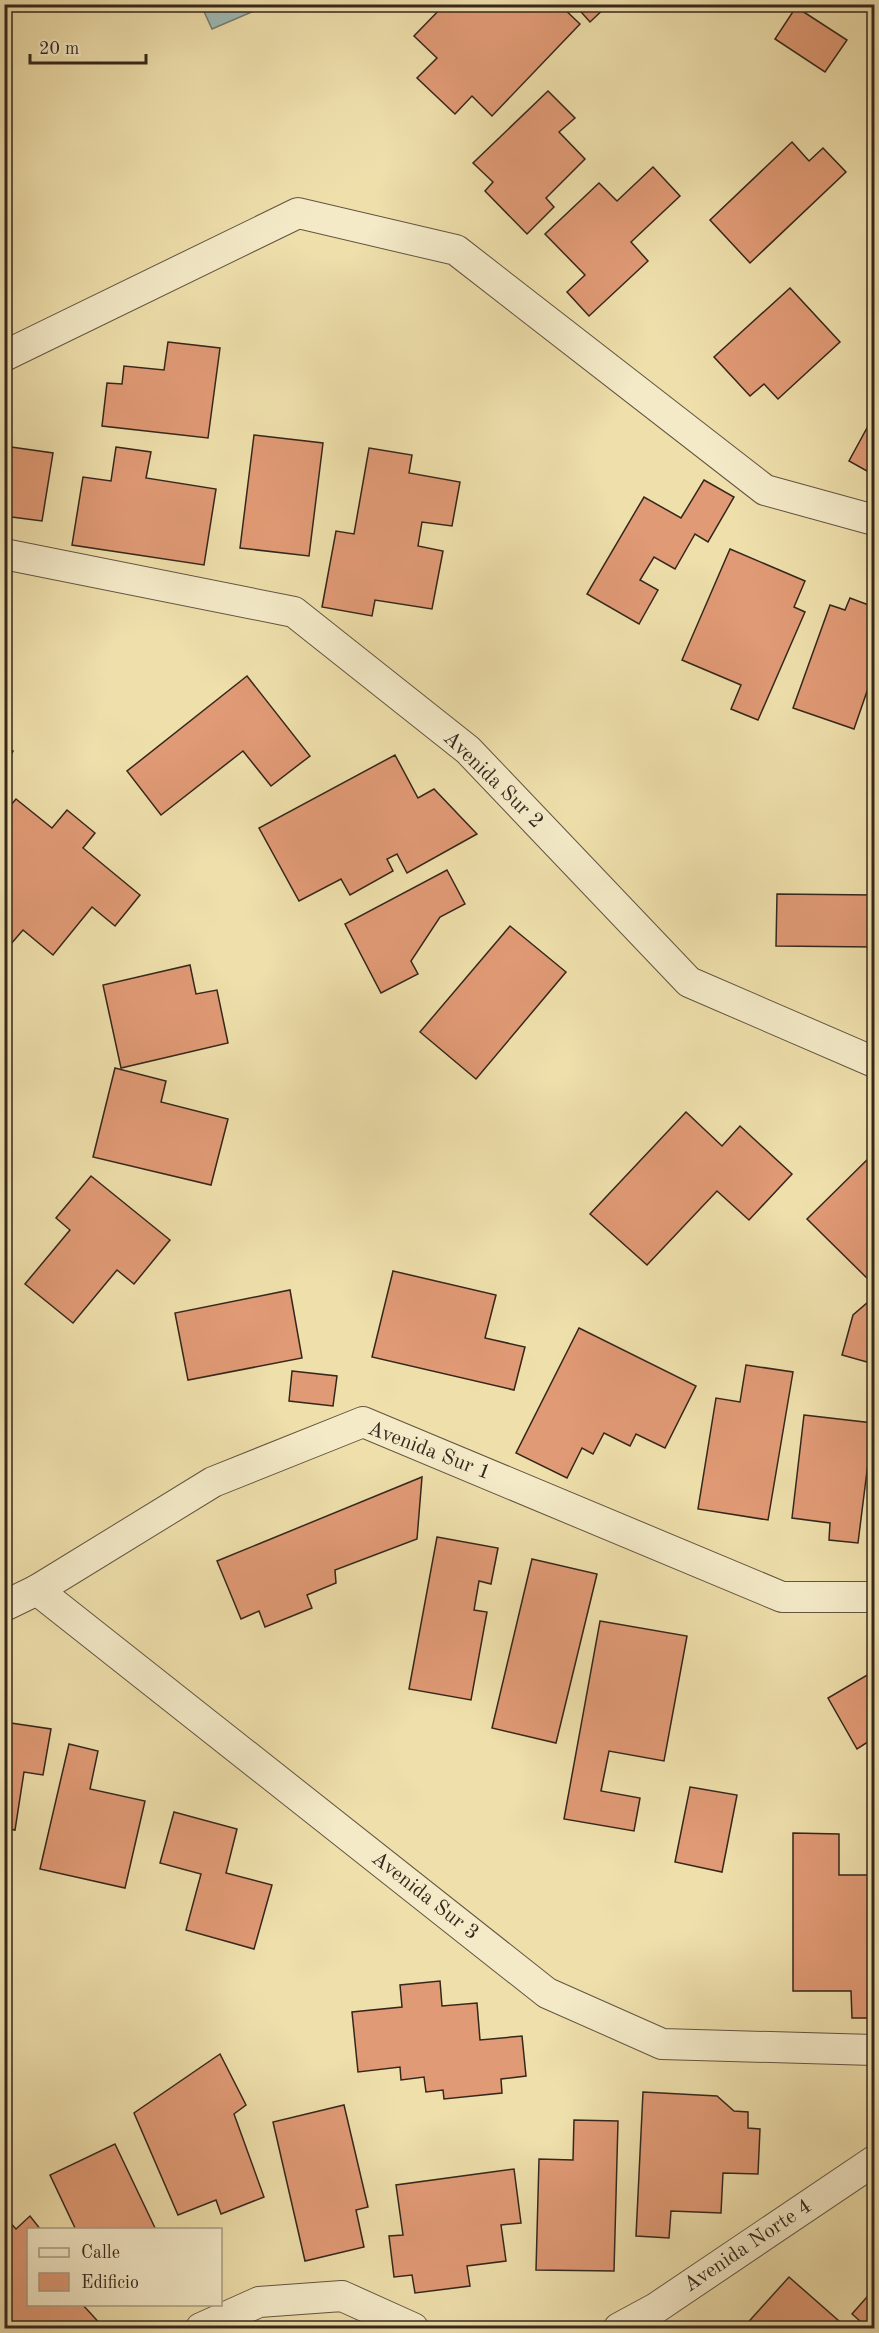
<svg xmlns="http://www.w3.org/2000/svg" width="879" height="2333" viewBox="0 0 879 2333" font-family="'Old Standard TT',serif">
<style>
.water{fill:#9ebab4;stroke:#747f77;stroke-width:1.5}
.building{fill:#e09a75;stroke:#35271c;stroke-width:1.5}
.lines{fill:none;stroke-linecap:round;stroke-linejoin:round}
.minor-casing{stroke:#635540;stroke-width:32}
.minor{stroke:#f4eac8;stroke-width:30}
.labels{text-anchor:middle;dominant-baseline:central;stroke-width:5;stroke-linejoin:round;paint-order:stroke}
.street-label{font-size:21px;fill:#35271c;stroke:#f4eac8}
</style>
<rect width="100%" height="100%" fill="#eedfab"/>
<filter id="stains"><feTurbulence type="fractalNoise" baseFrequency=".00333" numOctaves="4"/><feColorMatrix values="0 0 0 0 .2 0 0 0 0 .09 0 0 0 0 .02 0 0 0 .5 -.17"/></filter>
<radialGradient id="worn" r=".72"><stop offset=".6" stop-color="#630" stop-opacity="0"/><stop offset="1" stop-color="#630" stop-opacity=".3"/></radialGradient>
<polygon class="water" points="201,5 268,5 212,29"/>
<g class="building">
<polygon points="445,4 559,4 580,24 492,116 472,96 455,114 417,78 437,58 414,36"/>
<polygon points="574,4 609,4 590,22"/>
<polygon points="796,7 847,40 825,72 775,39"/>
<polygon points="548,91 575,118 559,132 585,159 546,198 554,207 527,234 485,191 493,182 473,163"/>
<polygon points="792,142 809,161 823,148 846,172 750,263 710,220"/>
<polygon points="653,167 680,196 631,242 648,261 589,316 567,292 585,275 545,234 599,183 617,201"/>
<polygon points="790,288 840,342 778,399 764,384 750,396 714,357"/>
<polygon points="168,342 220,348 208,438 102,426 107,383 122,384 124,366 164,370"/>
<polygon points="874,415 874,475 849,461"/>
<polygon points="254,435 323,443 309,556 240,548"/>
<polygon points="4,446 53,453 42,521 4,516"/>
<polygon points="116,447 151,452 146,478 216,489 204,565 72,545 83,477 111,481"/>
<polygon points="369,448 412,455 409,473 460,482 452,526 422,522 418,546 443,551 432,609 375,600 372,616 322,607 336,531 354,534"/>
<polygon points="704,480 734,497 708,542 695,534 675,569 654,557 640,580 658,590 639,624 587,594 644,497 681,518"/>
<polygon points="730,549 805,581 794,607 805,612 758,720 731,709 741,685 682,660"/>
<polygon points="850,598 874,607 874,671 854,729 793,708 830,605 845,610"/>
<polygon points="247,676 310,756 271,786 243,751 161,815 127,771"/>
<polygon points="4,747 13,751 4,768"/>
<polygon points="395,755 418,798 434,789 477,834 407,873 397,854 387,859 393,871 350,895 341,879 299,901 259,828"/>
<polygon points="16,799 52,828 67,810 95,833 83,848 140,895 115,926 92,907 53,955 23,930 4,952 4,813"/>
<polygon points="447,870 465,904 440,917 411,961 418,974 381,993 345,924"/>
<polygon points="777,894 874,895 874,947 776,946"/>
<polygon points="510,926 566,972 476,1079 420,1032"/>
<polygon points="190,965 196,994 217,990 228,1043 121,1068 103,985"/>
<polygon points="115,1068 166,1081 161,1102 228,1119 211,1185 93,1157"/>
<polygon points="686,1112 722,1146 740,1126 792,1174 749,1220 717,1191 647,1265 590,1214"/>
<polygon points="873,1154 874,1156 874,1285 807,1219"/>
<polygon points="91,1176 170,1240 134,1284 117,1270 73,1323 25,1284 70,1230 56,1218"/>
<polygon points="393,1271 496,1295 485,1338 525,1347 514,1390 372,1357"/>
<polygon points="290,1290 302,1358 188,1380 175,1313"/>
<polygon points="874,1297 874,1364 842,1355 853,1315"/>
<polygon points="579,1328 696,1386 665,1448 636,1434 630,1446 604,1433 593,1454 582,1448 567,1478 516,1453"/>
<polygon points="746,1365 793,1372 768,1520 698,1509 716,1398 740,1402"/>
<polygon points="292,1371 337,1376 333,1406 289,1401"/>
<polygon points="804,1415 873,1423 858,1543 829,1540 830,1523 792,1518"/>
<polygon points="422,1477 417,1539 335,1570 336,1583 307,1595 312,1608 265,1627 259,1611 241,1619 217,1561"/>
<polygon points="437,1537 498,1548 491,1584 479,1581 474,1610 487,1612 471,1700 409,1689"/>
<polygon points="532,1559 597,1574 556,1743 492,1728"/>
<polygon points="600,1621 687,1636 664,1761 609,1751 601,1791 640,1798 634,1831 564,1819"/>
<polygon points="874,1671 874,1738 857,1749 828,1698"/>
<polygon points="4,1722 51,1729 43,1775 24,1772 15,1830 4,1828"/>
<polygon points="69,1744 98,1751 90,1789 145,1801 125,1888 40,1869"/>
<polygon points="690,1787 737,1795 722,1872 675,1862"/>
<polygon points="174,1812 237,1829 226,1873 272,1885 254,1949 186,1930 201,1874 160,1863"/>
<polygon points="793,1833 839,1834 839,1875 874,1875 874,2018 852,2018 851,1991 793,1991"/>
<polygon points="440,1981 442,2006 477,2003 480,2040 522,2036 526,2076 501,2079 502,2093 444,2099 443,2090 426,2092 424,2077 401,2080 400,2067 358,2072 352,2012 402,2007 400,1985"/>
<polygon points="220,2054 246,2105 234,2114 264,2197 221,2214 216,2200 178,2215 134,2113"/>
<polygon points="643,2092 717,2096 734,2111 748,2112 748,2128 760,2129 758,2174 723,2173 721,2213 671,2211 669,2238 636,2236"/>
<polygon points="344,2105 368,2207 356,2210 364,2247 305,2261 273,2122"/>
<polygon points="574,2120 618,2121 614,2271 536,2270 539,2159 573,2160"/>
<polygon points="115,2144 156,2230 76,2230 50,2175"/>
<polygon points="514,2169 521,2223 501,2225 506,2261 467,2266 470,2286 415,2293 412,2275 394,2277 389,2236 403,2235 396,2185"/>
<polygon points="4,2216 16,2229 30,2216 41,2230 28,2230 28,2304 82,2304 104,2328 4,2328"/>
<polygon points="789,2277 847,2328 743,2328"/>
<polygon points="874,2289 874,2328 868,2328 852,2314"/>
</g>
<g class="lines">
<g class="minor-casing">
<g id="minor">
<polyline points="4,356 298,213 456,250 765,490 874,520"/>
<polyline points="4,554 294,612 468,750 689,982 874,1062"/>
<polyline points="37,1590 547,1993 662,2044 874,2050"/>
<polyline points="4,1606 37,1590 213,1482 363,1422 782,1597 874,1597"/>
<polyline points="201,2328 259,2302 342,2296 413,2328"/>
<polyline points="619,2328 656,2308 874,2161"/>
</g>
</g>
<use href="#minor" class="minor"/>
</g>
<g class="labels">
<g class="street-label">
<text transform="translate(493 780) rotate(44)">Avenida Sur 2</text>
<text transform="translate(429 1451) rotate(21)">Avenida Sur 1</text>
<text transform="translate(425 1896) rotate(38)">Avenida Sur 3</text>
<text transform="translate(748 2246) rotate(-34)">Avenida Norte 4</text>
</g>
</g>
<rect width="879" height="2333" fill="none" stroke="#eedfab" stroke-width="24"/>
<rect x="6" y="6" width="867" height="2321" fill="none" stroke="#35271c" stroke-width="3"/>
<rect x="12" y="12" width="855" height="2309" fill="none" stroke="#35271c" stroke-width="1.5"/>
<rect x="27" y="2228" width="195" height="78" fill="#f4eac8" stroke="#a89c83" stroke-width="1.5"/>
<rect x="39" y="2248" width="30" height="9" fill="#f4eac8" stroke="#a89c83" stroke-width="1.5"/>
<text x="81" y="2258" font-size="18" fill="#35271c">Calle</text>
<rect x="39" y="2273" width="30" height="18" fill="#e09a75" stroke="#a89c83" stroke-width="1.5"/>
<text x="81" y="2288" font-size="18" fill="#35271c">Edificio</text>
<path d="M30 54v9h116v-9" fill="none" stroke="#35271c" stroke-width="3"/>
<text x="39" y="54" font-size="18" fill="#35271c" stroke="#f4eac8" stroke-width="4.5" paint-order="stroke">20 m</text>
<rect width="100%" height="100%" filter="url(#stains)"/>
<rect width="100%" height="100%" fill="url(#worn)"/>
</svg>
